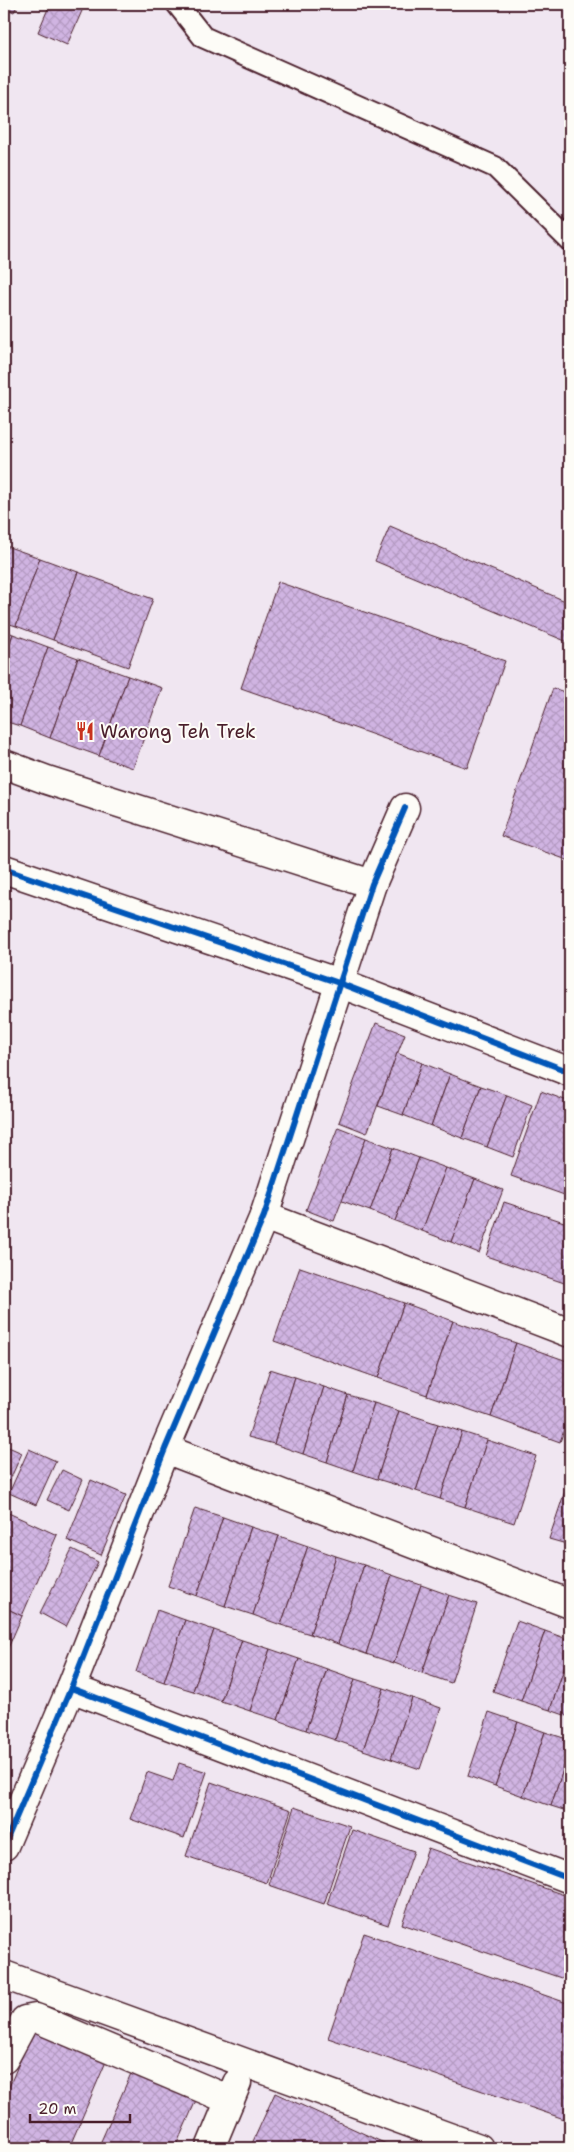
<svg xmlns="http://www.w3.org/2000/svg" width="574" height="2152" viewBox="0 0 574 2152" font-family="'Shantell Sans',sans-serif">
<style>
.building{fill:url(#building-cross-hatch);stroke:#4a1f2b}
.lines{fill:none;stroke-linecap:round;stroke-linejoin:round}
.lane-casing{stroke:#4a1f2b;stroke-width:24}
.street-casing{stroke:#4a1f2b;stroke-width:31}
.lane{stroke:#fdfcf7;stroke-width:20}
.street{stroke:#fdfcf7;stroke-width:28}
.cycleway-casing{stroke:#fdfcf7;stroke-width:9}
.cycleway{stroke:#0057b8;stroke-width:6}
.labels{text-anchor:middle;dominant-baseline:central;stroke-width:4;stroke-linejoin:round;paint-order:stroke}
.poi-label{font-size:19px;fill:#4a1f2b;stroke:#fdfcf7;text-anchor:start}
</style>
<defs>
<pattern id="building-cross-hatch" width="8" height="8" patternUnits="userSpaceOnUse" patternTransform="scale(1.25)"><rect width="8" height="8" fill="#d0b4e2"/><path d="M0 0l8 8M0 8l8-8" fill="none" stroke="#b49ac2"/></pattern>
</defs>
<rect width="100%" height="100%" fill="#f0e6f1"/>
<filter id="ink" filterUnits="userSpaceOnUse"><feTurbulence type="fractalNoise" baseFrequency=".02" numOctaves="2"/><feDisplacementMap in="SourceGraphic" scale="10" xChannelSelector="R" yChannelSelector="G"/><feConvolveMatrix kernelMatrix="1 2 1 2 8 2 1 2 1" color-interpolation-filters="sRGB"/></filter>
<g filter="url(#ink)">
<g class="building">
<polygon points="4,4 18,4 14,12 4,8"/>
<polygon points="50,4 85,4 67,45 38,32"/>
<polygon points="390,526 570,603 570,643 375,561"/>
<polygon points="6,546 40,558 16,626 4,622 4,552"/>
<polygon points="40,558 78,572 53,640 16,626"/>
<polygon points="78,572 153,599 128,667 53,640"/>
<polygon points="278,582 505,661 467,768 241,688"/>
<polygon points="4,630 13,634 4,660"/>
<polygon points="13,634 48,647 20,726 4,721 4,660"/>
<polygon points="48,647 78,658 50,738 20,726"/>
<polygon points="78,658 128,676 99,756 50,738"/>
<polygon points="128,676 162,688 133,768 99,756"/>
<polygon points="553,688 570,694 570,861 501,836"/>
<polygon points="376,1023 405,1034 367,1133 339,1122"/>
<polygon points="397,1053 422,1063 403,1115 378,1106"/>
<polygon points="422,1063 450,1074 431,1126 403,1115"/>
<polygon points="450,1074 481,1086 462,1138 431,1126"/>
<polygon points="481,1086 507,1095 487,1147 462,1138"/>
<polygon points="541,1091 570,1102 570,1197 511,1176"/>
<polygon points="507,1095 532,1105 513,1157 487,1147"/>
<polygon points="338,1127 366,1138 334,1221 306,1210"/>
<polygon points="366,1138 393,1148 370,1211 342,1201"/>
<polygon points="393,1148 419,1158 395,1221 370,1211"/>
<polygon points="419,1158 446,1168 422,1231 395,1221"/>
<polygon points="446,1168 475,1179 451,1242 422,1231"/>
<polygon points="475,1179 503,1190 479,1253 451,1242"/>
<polygon points="504,1202 570,1224 570,1285 486,1256"/>
<polygon points="300,1267 404,1303 378,1378 274,1341"/>
<polygon points="404,1303 453,1321 427,1395 378,1378"/>
<polygon points="453,1321 516,1343 491,1417 427,1395"/>
<polygon points="516,1343 570,1362 570,1413 560,1442 491,1417"/>
<polygon points="270,1369 295,1377 274,1444 248,1437"/>
<polygon points="295,1377 324,1387 303,1454 274,1444"/>
<polygon points="324,1387 348,1395 327,1462 303,1454"/>
<polygon points="348,1395 374,1403 353,1471 327,1462"/>
<polygon points="374,1403 399,1411 377,1479 353,1471"/>
<polygon points="399,1411 438,1424 416,1491 377,1479"/>
<polygon points="438,1424 462,1432 440,1499 416,1491"/>
<polygon points="462,1432 487,1440 465,1507 440,1499"/>
<polygon points="487,1440 536,1456 514,1523 465,1507"/>
<polygon points="4,1445 22,1453 4,1493"/>
<polygon points="29,1449 56,1461 36,1505 9,1493"/>
<polygon points="62,1470 83,1480 69,1510 47,1500"/>
<polygon points="570,1476 570,1545 549,1539"/>
<polygon points="91,1480 126,1495 101,1555 67,1540"/>
<polygon points="195,1508 223,1517 197,1596 168,1586"/>
<polygon points="4,1511 57,1535 22,1616 4,1607"/>
<polygon points="223,1517 251,1527 225,1606 197,1596"/>
<polygon points="251,1527 279,1536 253,1615 225,1606"/>
<polygon points="279,1536 308,1546 281,1625 253,1615"/>
<polygon points="308,1546 336,1556 310,1634 281,1625"/>
<polygon points="72,1549 98,1562 66,1627 40,1613"/>
<polygon points="336,1556 364,1565 338,1644 310,1634"/>
<polygon points="364,1565 392,1575 366,1654 338,1644"/>
<polygon points="392,1575 421,1585 394,1663 366,1654"/>
<polygon points="421,1585 449,1595 422,1673 394,1663"/>
<polygon points="449,1595 477,1604 451,1683 422,1673"/>
<polygon points="4,1607 22,1616 12,1639 4,1636"/>
<polygon points="157,1610 185,1620 164,1682 136,1672"/>
<polygon points="185,1620 214,1630 193,1691 164,1682"/>
<polygon points="517,1621 545,1631 521,1701 493,1691"/>
<polygon points="214,1630 242,1640 221,1701 193,1691"/>
<polygon points="545,1631 570,1640 570,1651 550,1710 521,1701"/>
<polygon points="4,1636 12,1639 4,1657"/>
<polygon points="242,1640 270,1649 250,1711 221,1701"/>
<polygon points="270,1649 299,1659 278,1720 250,1711"/>
<polygon points="570,1651 570,1717 550,1710"/>
<polygon points="299,1659 327,1669 306,1730 278,1720"/>
<polygon points="327,1669 355,1679 335,1740 306,1730"/>
<polygon points="355,1679 384,1688 363,1750 335,1740"/>
<polygon points="384,1688 412,1698 391,1759 363,1750"/>
<polygon points="412,1698 441,1708 420,1769 391,1759"/>
<polygon points="489,1712 518,1722 495,1786 468,1776"/>
<polygon points="518,1722 545,1732 523,1796 495,1786"/>
<polygon points="545,1732 570,1740 570,1749 551,1806 523,1796"/>
<polygon points="570,1749 570,1812 551,1806"/>
<polygon points="179,1763 207,1772 184,1838 130,1819 147,1772 173,1781"/>
<polygon points="211,1782 291,1810 267,1883 186,1856"/>
<polygon points="294,1807 350,1826 324,1904 269,1885"/>
<polygon points="352,1830 414,1851 388,1925 327,1904"/>
<polygon points="428,1848 570,1897 570,1981 402,1924"/>
<polygon points="364,1933 570,2004 570,2121 328,2038"/>
<polygon points="35,2025 108,2057 69,2148 4,2148 4,2099"/>
<polygon points="133,2069 197,2098 175,2148 98,2148"/>
<polygon points="275,2093 395,2148 250,2148"/>
</g>
<g class="lines">
<g class="lane-casing">
<polyline id="lane" points="177,4 203,37 495,167 570,241"/>
</g>
<g class="street-casing">
<g id="street">
<polyline points="4,764 47,780 372,884"/>
<polyline points="4,869 339,983 570,1072"/>
<polyline points="264,1216 570,1333"/>
<polyline points="165,1449 570,1604"/>
<polyline points="71,1688 570,1879"/>
<polyline points="4,1846 71,1688 165,1449 264,1216 372,884 405,808"/>
<polyline points="4,1975 479,2148"/>
<polyline points="4,2059 25,2020 36,2018 230,2100"/>
<polyline points="210,2148 237,2083"/>
</g>
</g>
<use href="#lane" class="lane"/>
<use href="#street" class="street"/>
<g class="cycleway-casing">
<g id="cycleway">
<polyline points="4,869 339,983 570,1072"/>
<polyline points="71,1688 570,1879"/>
<polyline points="4,1846 71,1688 165,1449 264,1216 372,884 405,808"/>
</g>
</g>
<use href="#cycleway" class="cycleway"/>
</g>
</g>
<defs>
<g id="restaurant-bare" transform="scale(1.5)"><path d="M-5-6h1v4h1v-4h1v4h1v-4h1v5L-1.5 .5V6h-2V.5L-5-1ZM5-6V6H3V1.5H1.5Q1.5-4 5-6Z" fill="#c8321e" stroke="#fdfcf7" stroke-width="2.5" paint-order="stroke"/></g>
</defs>
<g fill-rule="evenodd">
<use href="#restaurant-bare" x="85" y="731"/>
</g>
<g class="labels">
<g class="poi-label">
<text x="100" y="731">Warong Teh Trek</text>
</g>
</g>
<rect width="574" height="2152" fill="none" stroke="#fdfcf7" stroke-width="20"/>
<rect x="10" y="10" width="554" height="2132" fill="none" stroke="#4a1f2b" stroke-width="2" filter="url(#ink)"/>
<path d="M30 2114v8h100v-8" fill="none" stroke="#4a1f2b" stroke-width="2.5"/>
<text x="38" y="2114" font-size="15" fill="#4a1f2b" stroke="#fdfcf7" stroke-width="4" paint-order="stroke">20 m</text>
</svg>
